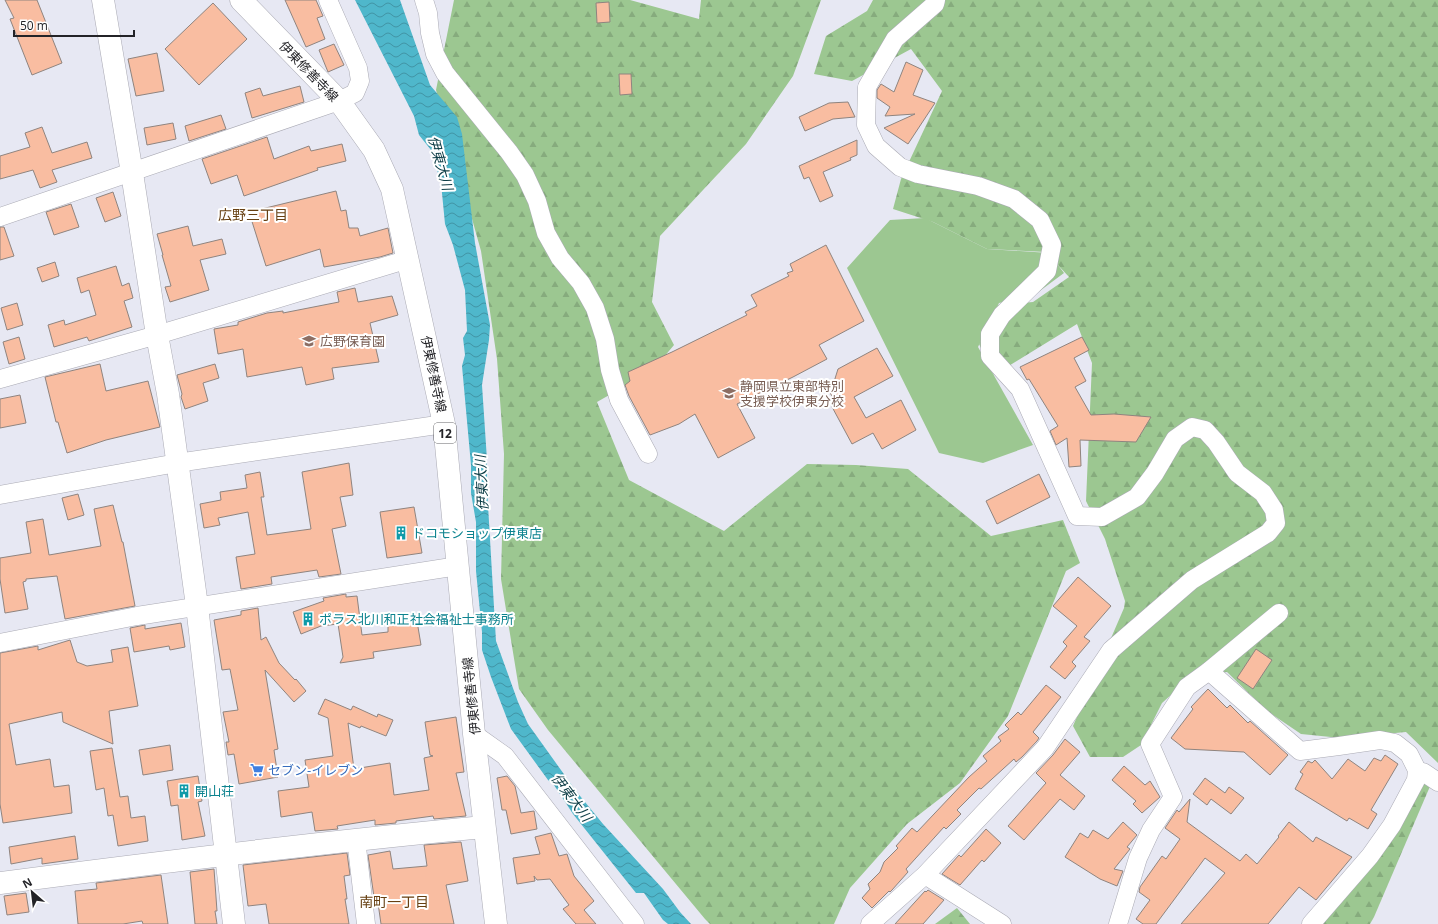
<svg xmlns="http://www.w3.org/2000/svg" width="1438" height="924" viewBox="0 0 1438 924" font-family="'Open Sans','Noto Sans JP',sans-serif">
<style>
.forest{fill:url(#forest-firs)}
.pitch{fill:#9cc791}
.water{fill:url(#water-waves)}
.building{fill:#f9bda1;stroke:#8f847f}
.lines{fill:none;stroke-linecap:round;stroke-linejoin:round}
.minor-casing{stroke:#aaaab4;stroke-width:19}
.tertiary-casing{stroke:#aaaab4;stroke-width:23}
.primary-casing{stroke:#aaaab4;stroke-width:23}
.minor{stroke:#fff;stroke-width:18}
.tertiary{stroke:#fff;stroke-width:22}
.primary{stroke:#fff;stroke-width:22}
.labels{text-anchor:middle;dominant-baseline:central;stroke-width:4;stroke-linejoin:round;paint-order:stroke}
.shield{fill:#fff;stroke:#656568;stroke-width:1}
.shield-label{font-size:12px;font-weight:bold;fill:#232327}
.street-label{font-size:13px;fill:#232327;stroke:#fff}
.education-label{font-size:13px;fill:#785e54;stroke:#fff;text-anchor:start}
.culture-label{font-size:13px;fill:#0d838f;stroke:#fff;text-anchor:start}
.shop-label{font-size:13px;fill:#366cbe;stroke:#fff;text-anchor:start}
.water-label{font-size:14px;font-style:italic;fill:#0c3c45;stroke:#fff}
.neighbourhood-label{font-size:14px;fill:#674012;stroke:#fff}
</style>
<defs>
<pattern id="forest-firs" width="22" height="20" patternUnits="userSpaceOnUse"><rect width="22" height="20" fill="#9cc791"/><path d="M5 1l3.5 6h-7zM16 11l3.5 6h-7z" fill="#86ab7d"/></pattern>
<pattern id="water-waves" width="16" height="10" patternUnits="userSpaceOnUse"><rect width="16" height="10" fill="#4fb7cb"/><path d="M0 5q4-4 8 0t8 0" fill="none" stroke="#4194a5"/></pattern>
</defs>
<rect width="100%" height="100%" fill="#e7e8f3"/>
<g class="forest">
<polygon points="454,0 630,0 699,19 701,0 821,0 793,76 746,144 660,236 652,302 674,345 653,370 597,402 629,480 724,531 807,464 856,465 908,469 991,536 1063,520 1080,563 1066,571 1008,716 960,783 907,824 850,888 834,924 710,924 705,919 548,730 519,689 501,579 504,454 497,359 481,251 436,90"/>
<polygon points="873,0 1438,0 1438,763 1406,732 1341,738 1301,734 1267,711 1227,672 1192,676 1162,703 1141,745 1123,757 1090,757 1073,726 1124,608 1125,601 1105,539 1086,501 1092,363 1077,324 994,375 979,344 998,305 1033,302 1069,277 1046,252 987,249 933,222 893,209 901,179 942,91 911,49 852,81 814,74 826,36 867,11"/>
<polygon points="1421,782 1431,784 1374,917 1370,924 1317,924"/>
<polygon points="957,908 970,924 935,924"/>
</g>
<polygon class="pitch" points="925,218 987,249 1049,253 1064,273 1033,296 999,303 978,347 1033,445 983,463 939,453 847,268 890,220"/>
<polygon class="water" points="355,0 400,0 430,85 457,117 462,134 475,243 490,325 489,340 482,385 487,460 487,488 496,641 518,702 528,724 576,791 603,824 663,889 680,912 691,924 668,924 663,920 644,893 636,893 573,814 554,785 548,780 511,729 491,677 482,650 482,632 476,571 476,522 471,493 471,465 462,366 465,355 463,338 467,331 465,290 453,245 445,224 441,183 431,150 419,135 414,116"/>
<g class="building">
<polygon points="5,0 37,0 62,63 32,75 10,19 14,18"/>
<polygon points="285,0 316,0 323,16 317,18 325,39 306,47"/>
<polygon points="609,2 610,22 597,23 596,3"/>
<polygon points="213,3 247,39 199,85 165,49"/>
<polygon points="334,44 344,65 328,72 319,50"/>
<polygon points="157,53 164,91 136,96 128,59"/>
<polygon points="906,62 923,70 913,95 935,103 908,144 884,128 915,114 885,116 890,107 877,98 877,90 881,84 894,92"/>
<polygon points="619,74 631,74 632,94 620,95"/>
<polygon points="300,86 304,102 252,118 245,93 260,88 263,96"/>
<polygon points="848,102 855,117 833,119 805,131 799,117 829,103"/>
<polygon points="221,115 226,129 189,141 185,126"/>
<polygon points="173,123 176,139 147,145 144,128"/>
<polygon points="42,127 52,153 87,142 92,158 52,170 57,182 40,188 33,170 0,179 0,156 30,147 25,133"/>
<polygon points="267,137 274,159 309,146 311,151 342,144 346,161 317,168 318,170 244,196 237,175 211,184 202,159"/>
<polygon points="857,140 857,155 850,158 851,160 823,172 833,196 820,202 809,177 804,179 799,166"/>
<polygon points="336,191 341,211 346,210 349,228 358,228 360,236 388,228 393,253 380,257 324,267 320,249 266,266 249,212"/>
<polygon points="113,192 121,216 105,222 96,198"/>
<polygon points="71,204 79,227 54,235 46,212"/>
<polygon points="188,226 193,246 222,239 226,254 200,260 209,290 170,302 165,287 171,286 162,255 163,255 157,234"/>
<polygon points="0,227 4,227 14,256 0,260"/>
<polygon points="826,245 864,321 819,345 827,359 793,377 737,404 755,438 718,458 695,414 679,424 650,435 629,396 625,385 630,381 628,372 672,352 747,315 745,312 757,306 751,295 789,276 787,273 793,271 790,264"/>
<polygon points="55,262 59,276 42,282 37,268"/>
<polygon points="116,266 122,286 129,283 133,298 124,301 132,327 89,341 87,337 54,347 48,325 64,320 65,325 96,315 89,290 81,293 77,278"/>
<polygon points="355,288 358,302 392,296 398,315 370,323 379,362 332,368 334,379 306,385 302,367 247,377 243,349 218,354 214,329 238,325 238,322 267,313 283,311 283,313 339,302 337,292"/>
<polygon points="17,303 23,325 7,330 1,308"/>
<polygon points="19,337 25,359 9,364 3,342"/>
<polygon points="1082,337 1089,350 1074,358 1086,381 1075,387 1091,415 1114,414 1151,417 1136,442 1080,440 1081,466 1069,467 1067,438 1056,445 1050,431 1058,426 1029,379 1027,380 1020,367"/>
<polygon points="877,348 893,376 854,397 866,418 901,400 916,430 882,449 873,433 852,444 831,405 835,403 828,388 833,385 838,369"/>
<polygon points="100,364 106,391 148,381 160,427 106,440 67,453 58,422 56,422 45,377"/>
<polygon points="215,364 219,378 203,383 208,401 185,409 181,397 182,394 177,375"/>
<polygon points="20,395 26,423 0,428 0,399"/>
<polygon points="349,463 353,495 340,497 346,526 332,529 341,574 319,577 317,570 271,577 272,584 241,589 236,557 255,554 248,512 218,518 220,525 204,528 200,504 221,500 220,492 247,488 245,475 260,472 264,497 261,497 267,535 311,529 302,472"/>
<polygon points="1039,474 1050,497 997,524 986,501"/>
<polygon points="78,494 84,515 68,520 62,498"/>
<polygon points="113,505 122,542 123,542 135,606 65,619 57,576 26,579 26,581 23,582 28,609 5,613 0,579 0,558 31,553 26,522 43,519 49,555 101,546 94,509"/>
<polygon points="414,507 422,553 387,558 380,512"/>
<polygon points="1078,577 1111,606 1084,637 1090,641 1072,662 1076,666 1065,679 1050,667 1067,646 1063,642 1077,626 1053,606"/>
<polygon points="346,594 346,597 357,596 362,635 388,632 388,625 417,621 421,645 373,652 374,658 340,663 343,657 338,624 321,626 301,634 293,612 324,601 323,598"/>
<polygon points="258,608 261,640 266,637 279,663 295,680 296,679 306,691 294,702 265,670 278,749 274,750 278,777 239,784 234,754 228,755 226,742 229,742 223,712 238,710 230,669 222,670 214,620 241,615 241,611"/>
<polygon points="181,623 185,647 170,650 169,646 134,652 130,628 145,625 145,629"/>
<polygon points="70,640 77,662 87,666 113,662 111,650 128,647 138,706 109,711 113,744 63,722 62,712 9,724 16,765 50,759 54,787 69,785 72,813 3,823 0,804 0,653 38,646 38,650"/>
<polygon points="1256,649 1272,660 1253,689 1237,678"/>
<polygon points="1046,685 1061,697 1033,732 1039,738 1037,741 1022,757 1016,762 1014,759 981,789 979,788 957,810 961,814 946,829 944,827 906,869 908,872 892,890 890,892 889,891 872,908 862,898 870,889 868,884 880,872 884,862 898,848 896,846 912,828 917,832 969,777 987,761 983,756 1001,741 998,737 1009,729 1005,725 1018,712 1021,715"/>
<polygon points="1208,689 1227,708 1230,705 1248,723 1250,721 1288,755 1270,775 1244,752 1185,749 1171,738 1193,709 1191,707"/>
<polygon points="325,699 351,710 353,706 377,717 378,714 393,720 386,736 361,726 360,728 348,723 354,769 390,763 394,795 429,790 424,758 433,756 430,755 425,722 456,717 464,772 456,773 466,816 434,819 433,816 396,821 396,823 375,825 375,820 337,826 338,829 315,831 312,812 281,817 278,791 309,787 305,760 333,756 328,718 318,714"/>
<polygon points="1065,739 1080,752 1060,775 1085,796 1074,810 1060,799 1024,840 1008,826 1046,783 1036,773 1053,755"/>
<polygon points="170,745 173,770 143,775 139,750"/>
<polygon points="112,748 120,797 128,796 131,818 145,816 148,841 118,846 113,815 108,816 104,788 96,790 90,751"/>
<polygon points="1385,755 1398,764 1371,810 1377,814 1368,829 1349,818 1347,821 1295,789 1303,774 1300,772 1308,761 1312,763 1315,760 1332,779 1348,759 1365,771 1374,758 1381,761"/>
<polygon points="1124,766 1145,785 1150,781 1160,797 1142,813 1133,804 1136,801 1112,780"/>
<polygon points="198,776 202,801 198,802 205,836 182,840 178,805 171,806 167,781"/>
<polygon points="507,776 515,786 521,813 534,811 537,829 511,834 506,810 502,810 497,778"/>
<polygon points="1205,778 1225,793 1229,787 1244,798 1231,814 1211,799 1207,805 1193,794"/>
<polygon points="1190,799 1187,822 1240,861 1246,854 1257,864 1279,837 1278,836 1289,822 1313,842 1316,837 1352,857 1316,900 1299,887 1268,924 1181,924 1225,873 1205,858 1156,924 1143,924 1136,919 1150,900 1139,892 1140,887 1162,856 1166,859 1180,839 1165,828 1177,810 1179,812"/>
<polygon points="1123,822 1137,835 1127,847 1130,849 1114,869 1123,871 1117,886 1100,879 1065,857 1080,833 1088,838 1093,830 1108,839"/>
<polygon points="986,829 1001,843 984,862 982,860 960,885 942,874 959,855 961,857"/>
<polygon points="551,833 559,856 567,854 574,876 594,901 584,910 596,924 576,924 563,909 569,905 550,879 537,880 534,876 535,881 517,884 513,858 540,854 535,837"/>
<polygon points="75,836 78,859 42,864 42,858 11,864 9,847"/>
<polygon points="461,842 468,881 446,885 454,924 381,924 378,903 375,904 368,855 390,851 393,869 427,866 424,845"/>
<polygon points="347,853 350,875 344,876 347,899 345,899 349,924 269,924 266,904 248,906 243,865"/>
<polygon points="214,869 217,911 215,911 217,924 195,924 190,872"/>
<polygon points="161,875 168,924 143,924 142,921 123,924 78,924 75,891 97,889 96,883"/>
<polygon points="928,890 944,900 923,924 895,924 925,891 926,892"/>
<polygon points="26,893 29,912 7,915 4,896"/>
</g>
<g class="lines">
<g class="minor-casing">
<g id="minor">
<polyline points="424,0 428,13 430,33 435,54 445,73 509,152 525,175 537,201 546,233 560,258 581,283 595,308 605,339 610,370 619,400 648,454"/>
<polyline points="0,217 339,101 355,93 360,81 358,68 328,0"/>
<polyline points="0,379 157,335 409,259"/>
<polyline points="0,495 177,463 444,424"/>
<polyline points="0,643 137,616 458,566"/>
<polyline points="1209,671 1300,751 1339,746 1380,740 1395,743 1409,754 1417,770 1416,780 1392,825 1370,856 1311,924"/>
<polyline points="474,734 505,756 635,924"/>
<polyline points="1423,772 1438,782"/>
<polyline points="356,839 366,924"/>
<polyline points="925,875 1002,924"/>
<polyline points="870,924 925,875 1045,748 1111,650 1192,580 1268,533 1276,523 1274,510 1263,493 1237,473 1216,442 1205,430 1192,427 1175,439 1155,473 1137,497 1102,517 1077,516 1020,389 990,356 990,334 1002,315 1047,271 1052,245 1040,220 1014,199 978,186 918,174 900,167 876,146 866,125 867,87 895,39 935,4 936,0"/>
<polyline points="1118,924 1138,858 1151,830 1173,797 1150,744 1187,687 1209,671 1279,613"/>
</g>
</g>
<g class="tertiary-casing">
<g id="tertiary">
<polyline points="103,0 132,173 157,335 168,394 197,606 234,924"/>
<path d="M 0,883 C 161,862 322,842 484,827"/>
</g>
</g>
<g class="primary-casing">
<polyline id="primary" points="241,0 339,101 374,150 392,189 444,424 474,734 496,924"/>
</g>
<use href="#minor" class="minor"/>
<use href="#tertiary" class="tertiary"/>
<use href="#primary" class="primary"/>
</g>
<defs>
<g id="school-bare" transform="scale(1.08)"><path d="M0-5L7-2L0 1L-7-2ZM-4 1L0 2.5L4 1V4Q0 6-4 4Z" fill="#8d6e63" stroke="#fff" stroke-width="2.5" paint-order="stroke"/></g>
<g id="building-bare" transform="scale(1.08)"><path d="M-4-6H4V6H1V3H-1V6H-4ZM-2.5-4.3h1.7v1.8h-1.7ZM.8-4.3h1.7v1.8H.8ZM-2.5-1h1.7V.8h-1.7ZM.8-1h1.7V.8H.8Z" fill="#0f9aa8" stroke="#fff" stroke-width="2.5" paint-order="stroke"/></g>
<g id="supermarket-bare" transform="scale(1.08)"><path d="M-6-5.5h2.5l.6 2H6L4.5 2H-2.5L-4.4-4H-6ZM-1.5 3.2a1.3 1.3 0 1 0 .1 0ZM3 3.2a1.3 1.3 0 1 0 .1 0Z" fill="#3f7fe0" stroke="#fff" stroke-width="2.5" paint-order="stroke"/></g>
</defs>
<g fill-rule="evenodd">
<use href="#school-bare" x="309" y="341"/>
<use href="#school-bare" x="729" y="393"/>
<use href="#building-bare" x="401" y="533"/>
<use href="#building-bare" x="308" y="619"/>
<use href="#supermarket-bare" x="257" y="770"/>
<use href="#building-bare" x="184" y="791"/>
</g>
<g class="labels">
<rect class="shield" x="434" y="423" width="22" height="20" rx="3"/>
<g class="shield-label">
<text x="445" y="433">12</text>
</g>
<g class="street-label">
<text transform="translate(309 71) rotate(46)">伊東修善寺線</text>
<text transform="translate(434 374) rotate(78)">伊東修善寺線</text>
<text transform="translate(471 696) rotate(-96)">伊東修善寺線</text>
</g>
<g class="education-label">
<text x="320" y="341">広野保育園</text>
<text x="740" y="386">静岡県立東部特別<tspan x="740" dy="15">支援学校伊東分校</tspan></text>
</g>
<g class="culture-label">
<text x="412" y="533">ドコモショップ伊東店</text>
<text x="319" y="619">ポラス北川和正社会福祉士事務所</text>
<text x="195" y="791">開山荘</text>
</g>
<g class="shop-label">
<text x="268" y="770">セブン-イレブン</text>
</g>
<g class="water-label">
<text transform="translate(441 163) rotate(74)">伊東大川</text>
<text transform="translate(481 483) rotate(-93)">伊東大川</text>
<text transform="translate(572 797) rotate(53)">伊東大川</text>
</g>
<g class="neighbourhood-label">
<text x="253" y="214">広野三丁目</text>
<text x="394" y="901">南町一丁目</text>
</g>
</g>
<g transform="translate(32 892) rotate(332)" stroke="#ffffff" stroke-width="3" paint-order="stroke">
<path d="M0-3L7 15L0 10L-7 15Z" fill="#232327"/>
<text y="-6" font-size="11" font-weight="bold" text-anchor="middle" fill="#232327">N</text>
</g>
<path d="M14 30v6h120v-6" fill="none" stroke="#232327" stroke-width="2"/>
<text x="20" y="30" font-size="12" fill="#232327" stroke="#ffffff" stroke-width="3" paint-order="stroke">50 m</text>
</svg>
